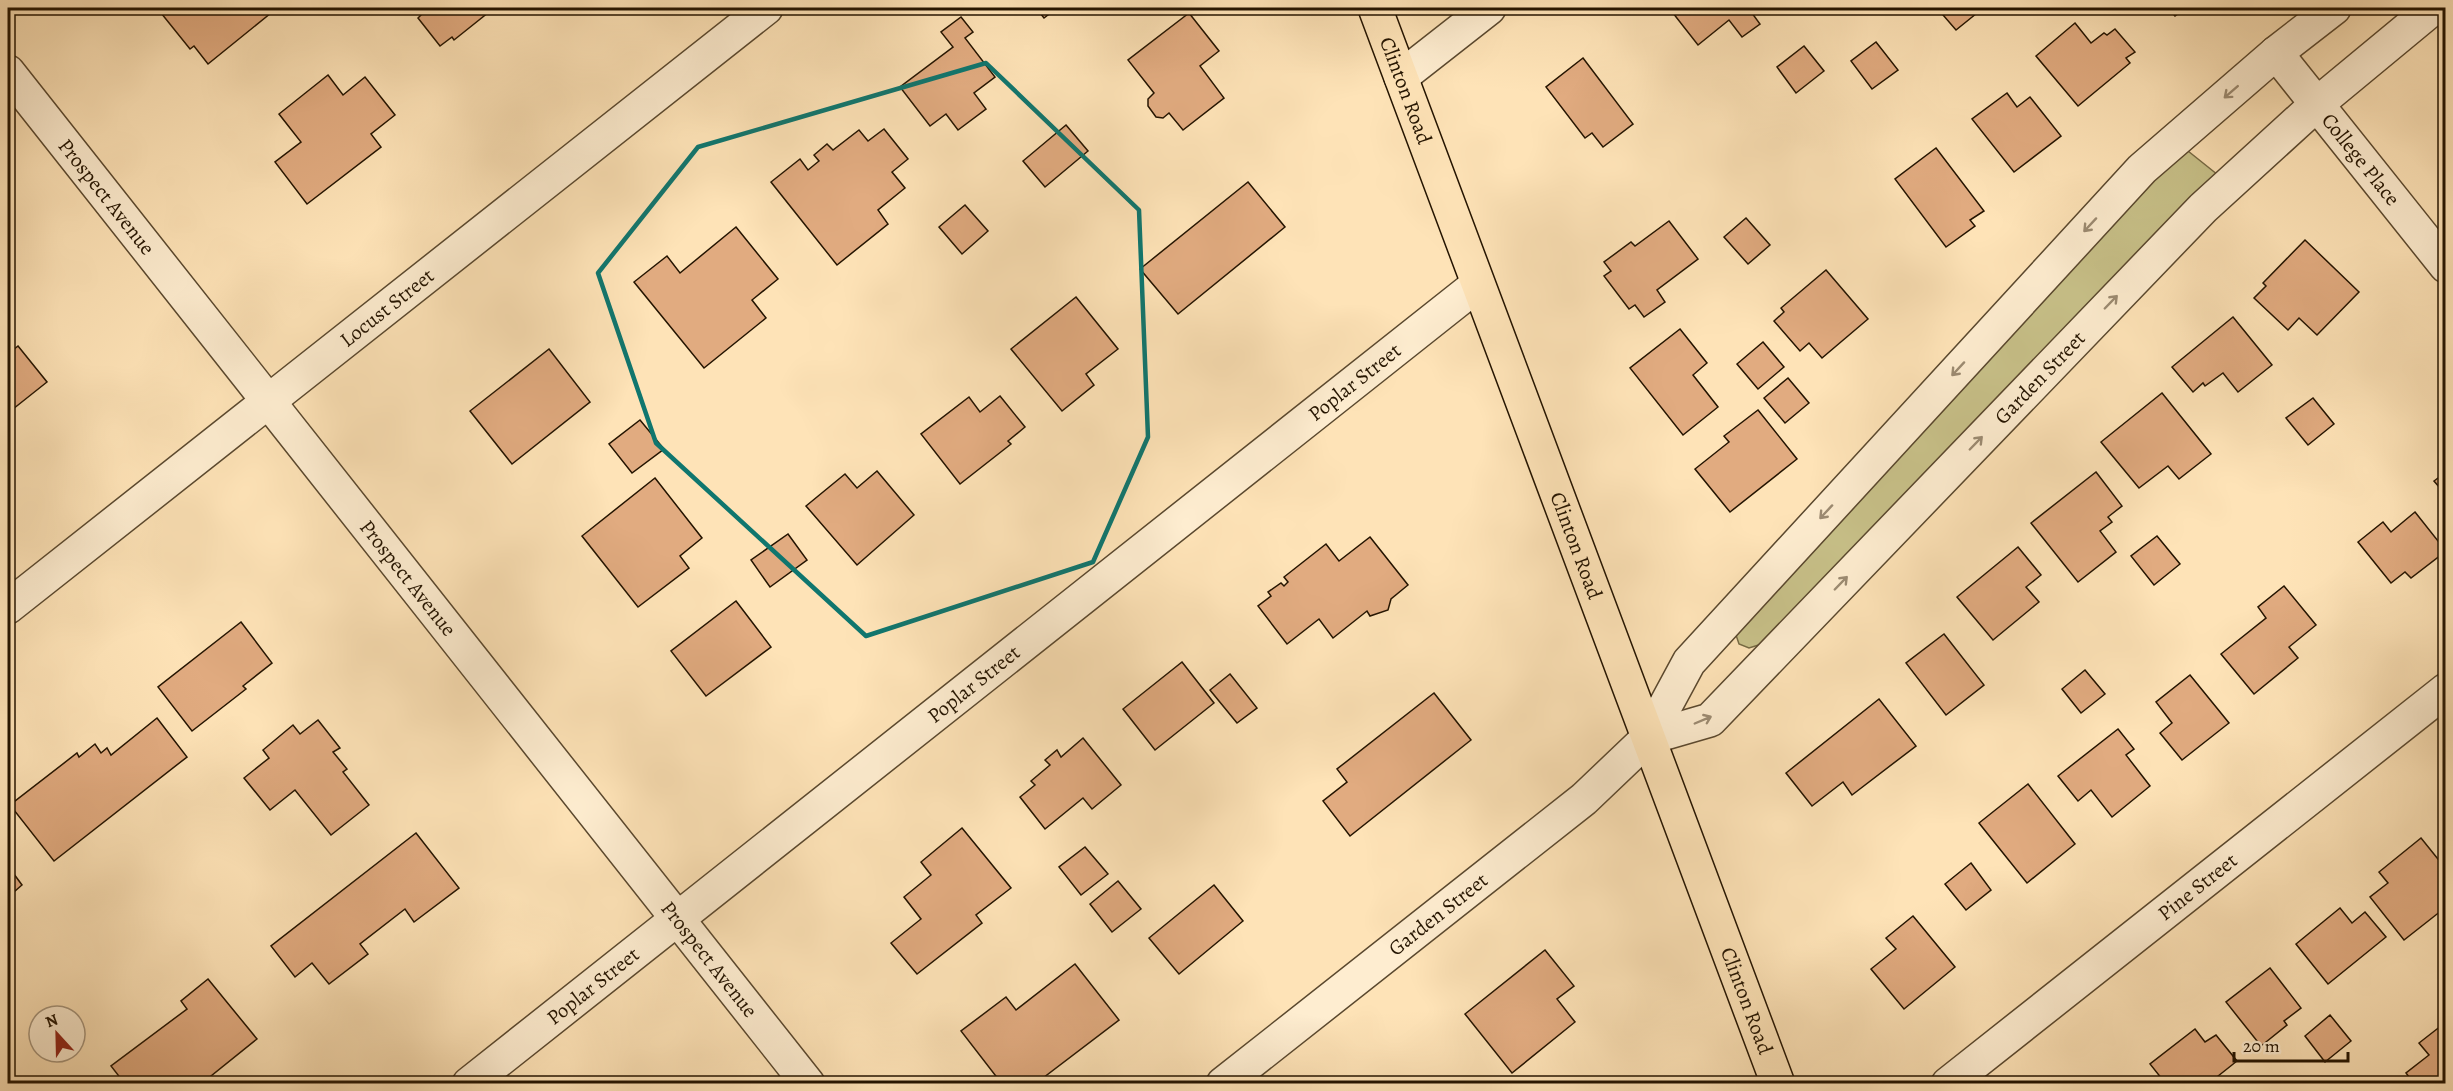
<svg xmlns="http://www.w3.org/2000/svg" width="2453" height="1091" viewBox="0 0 2453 1091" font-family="Alegreya,serif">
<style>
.green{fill:#c8c189;stroke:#766a44;stroke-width:1.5}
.building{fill:#e1ab80;stroke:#241400;stroke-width:1.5}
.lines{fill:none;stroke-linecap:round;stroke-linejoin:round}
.minor-casing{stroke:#5a482e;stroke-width:36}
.primary-casing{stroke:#241400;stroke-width:36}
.minor{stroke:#feedd0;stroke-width:33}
.primary{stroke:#fee3b7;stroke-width:33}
.oneway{stroke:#9c8b72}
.marked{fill:none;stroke:#0f766e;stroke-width:4.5;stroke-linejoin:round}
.labels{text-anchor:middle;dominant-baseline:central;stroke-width:4.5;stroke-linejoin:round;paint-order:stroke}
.street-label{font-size:21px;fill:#241400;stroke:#feedd0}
</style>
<rect width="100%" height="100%" fill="#fee3b7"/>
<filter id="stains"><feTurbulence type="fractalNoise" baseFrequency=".00333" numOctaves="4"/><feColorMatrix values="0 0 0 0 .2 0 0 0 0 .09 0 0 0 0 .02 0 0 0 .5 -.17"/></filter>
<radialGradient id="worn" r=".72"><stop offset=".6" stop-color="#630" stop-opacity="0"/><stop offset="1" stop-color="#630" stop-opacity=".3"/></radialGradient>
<polygon class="green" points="2178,143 2223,179 1765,643 1749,648 1739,644 1736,635"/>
<g class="building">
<polygon points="157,8 266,8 271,13 208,64 194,46 190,49"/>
<polygon points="428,8 494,8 454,40 452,37 440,46 418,18"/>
<polygon points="1036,8 1057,8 1044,18"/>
<polygon points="1669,8 1751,8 1749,9 1760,24 1742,37 1729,20 1698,45"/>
<polygon points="1937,8 1981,8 1982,9 1956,30"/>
<polygon points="2168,8 2186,8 2175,16"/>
<polygon points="1189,13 1219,51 1200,66 1224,98 1183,130 1169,113 1163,118 1156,117 1148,106 1148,99 1154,93 1128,60"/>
<polygon points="961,17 973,32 965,38 995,77 974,93 986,109 958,130 946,114 930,126 900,87 953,47 941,32"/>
<polygon points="2075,23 2091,43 2104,33 2107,35 2115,29 2135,52 2126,58 2130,63 2078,106 2036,56"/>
<polygon points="1876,42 1898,70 1872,89 1851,61"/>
<polygon points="1804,46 1824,71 1796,93 1777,67"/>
<polygon points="1583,58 1633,124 1603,147 1592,133 1585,138 1546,87"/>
<polygon points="328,75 343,95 365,77 395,115 371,134 381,147 307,204 275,162 301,142 279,114"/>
<polygon points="2007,93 2017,107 2030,97 2061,136 2014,172 1972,119"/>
<polygon points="1066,125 1088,151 1045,187 1023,161"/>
<polygon points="884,129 908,159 892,172 905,188 878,210 888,224 837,265 771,182 800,159 808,170 819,161 814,155 827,144 833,150 859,130 868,141"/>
<polygon points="1936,148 1984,211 1970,220 1975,226 1946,247 1895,179"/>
<polygon points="1248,182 1285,227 1178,314 1140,269"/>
<polygon points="965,205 988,231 962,254 939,227"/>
<polygon points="1746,218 1770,245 1748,264 1724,237"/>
<polygon points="1669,221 1698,259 1657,290 1665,302 1644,317 1635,305 1629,309 1604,276 1611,271 1604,262 1631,242 1635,246"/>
<polygon points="736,227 778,279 752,300 766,318 704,368 634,282 667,256 680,273"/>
<polygon points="2305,240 2359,292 2317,335 2299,318 2288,330 2254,298 2266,286 2263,283"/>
<polygon points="1826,270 1868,319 1822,358 1809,343 1800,351 1774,321 1784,312 1781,308"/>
<polygon points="1076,297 1118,349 1086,374 1094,385 1062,411 1011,349"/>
<polygon points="2233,317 2272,365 2238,392 2223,373 2205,386 2203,383 2193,392 2172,367"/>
<polygon points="1680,329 1707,363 1693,375 1718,407 1683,435 1630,368"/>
<polygon points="1763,342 1784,367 1758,389 1737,364"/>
<polygon points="18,346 47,382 8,413 8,354"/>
<polygon points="549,349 590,402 512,464 470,411"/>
<polygon points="1788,378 1809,403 1785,423 1764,398"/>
<polygon points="2162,393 2211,454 2179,479 2168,466 2139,488 2101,442"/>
<polygon points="1000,396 1025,427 1008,441 1011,444 960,484 921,434 969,397 980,412"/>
<polygon points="2313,398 2334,424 2308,445 2286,418"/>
<polygon points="1758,410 1797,459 1730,512 1695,469 1729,442 1724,436"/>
<polygon points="640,420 664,449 632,473 609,444"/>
<polygon points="877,471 914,515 857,565 806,506 845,474 857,488"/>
<polygon points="2096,472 2122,506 2108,517 2112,522 2100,531 2116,552 2078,582 2031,523"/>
<polygon points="2446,472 2446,495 2434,481"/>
<polygon points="655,478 702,538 680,556 689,568 638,607 582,536"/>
<polygon points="2415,512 2446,551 2411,578 2405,572 2391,583 2358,542 2383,522 2391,532"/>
<polygon points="788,534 807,560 770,587 751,560"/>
<polygon points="2157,536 2180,564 2154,585 2131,556"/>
<polygon points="1370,537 1408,585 1391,599 1388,610 1370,616 1367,611 1333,638 1319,619 1287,644 1258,606 1271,596 1268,592 1281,583 1284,586 1288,582 1284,577 1326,544 1339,561"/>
<polygon points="2018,547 2041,575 2026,587 2039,602 1993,640 1957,597"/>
<polygon points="2284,586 2316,625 2289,647 2298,658 2254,694 2221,654 2266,618 2258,607"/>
<polygon points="736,601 771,647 706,696 671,651"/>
<polygon points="241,622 272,663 243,686 246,689 192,731 158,687"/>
<polygon points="1944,634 1984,685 1946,715 1906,663"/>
<polygon points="1182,662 1214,703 1155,750 1123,709"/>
<polygon points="2085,670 2105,694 2081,713 2062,689"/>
<polygon points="1230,674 1257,708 1237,723 1210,690"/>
<polygon points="2190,675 2229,723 2182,760 2160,733 2172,723 2156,702"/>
<polygon points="1434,693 1471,740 1350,836 1323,801 1347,782 1337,769"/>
<polygon points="1879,699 1916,746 1852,795 1843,782 1812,806 1786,773"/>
<polygon points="157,718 187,757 54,861 10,805 77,753 79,757 95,744 101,753 107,748 111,755"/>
<polygon points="318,720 340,748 333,752 347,769 343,772 369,805 331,835 295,790 270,810 244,778 269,758 263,750 293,725 300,734"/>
<polygon points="2118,729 2134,749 2126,755 2150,786 2112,817 2091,790 2078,801 2058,776"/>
<polygon points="1083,738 1121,785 1092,809 1083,798 1045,829 1020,797 1035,785 1031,781 1050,765 1045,760 1057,750 1061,757"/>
<polygon points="2028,784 2075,844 2027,883 1979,823"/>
<polygon points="962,828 1011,888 976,915 982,923 917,974 891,943 921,919 904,897 931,875 921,862"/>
<polygon points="416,833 459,888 414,922 405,909 360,944 368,954 329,984 312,963 295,977 271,946"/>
<polygon points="2421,838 2446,869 2446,907 2404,940 2370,897 2388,883 2379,872"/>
<polygon points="1085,847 1108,874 1081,895 1059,867"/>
<polygon points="1971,863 1991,890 1966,910 1945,884"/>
<polygon points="8,866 22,885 8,897"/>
<polygon points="1118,881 1141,909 1112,932 1090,904"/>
<polygon points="1214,885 1243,921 1179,974 1149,938"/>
<polygon points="2340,908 2352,923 2365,912 2386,937 2328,984 2296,944"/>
<polygon points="1913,916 1955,967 1904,1009 1871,969 1896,949 1886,938"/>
<polygon points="1545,950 1574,986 1557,999 1575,1022 1512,1073 1465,1014"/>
<polygon points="1075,964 1119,1020 1035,1084 1002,1084 961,1031 1006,997 1016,1010"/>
<polygon points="2270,968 2301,1008 2284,1021 2287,1025 2261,1046 2226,1002"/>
<polygon points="208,979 257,1039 201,1084 125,1084 111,1066 187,1009 181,1001"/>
<polygon points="2330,1015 2351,1041 2325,1062 2305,1036"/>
<polygon points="2446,1022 2446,1084 2409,1084 2412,1081 2406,1073 2429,1055 2419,1043"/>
<polygon points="2195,1029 2205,1042 2216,1035 2237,1061 2208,1084 2166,1084 2150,1064"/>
</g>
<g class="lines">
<g class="minor-casing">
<g id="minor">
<path id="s1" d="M 2276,53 L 2446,266"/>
<path id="s2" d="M 8,72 L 808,1084"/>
<polyline points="1401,77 1489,8"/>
<path id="s3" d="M 8,607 L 766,8"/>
<path id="s4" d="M 1648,738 L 1710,720 L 2203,208 L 2317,104 L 2433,8"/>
<path id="s5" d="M 469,1084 L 1477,285"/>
<path id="s6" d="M 1223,1084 L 1584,799 L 1648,738 L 1689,662 L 2142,169 L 2276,53 L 2334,8"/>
<path id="s7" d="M 1948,1084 L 2446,690"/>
</g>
</g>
<g class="primary-casing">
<g id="primary">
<path id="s8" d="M 1375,8 L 1778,1084"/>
</g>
</g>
<use href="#minor" class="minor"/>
<use href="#primary" class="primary"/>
</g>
<defs><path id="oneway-shaft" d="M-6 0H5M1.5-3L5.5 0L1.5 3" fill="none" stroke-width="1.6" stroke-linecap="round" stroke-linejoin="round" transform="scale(1.5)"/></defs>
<g class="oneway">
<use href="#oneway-shaft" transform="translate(2231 92) rotate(139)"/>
<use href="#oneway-shaft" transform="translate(2090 225) rotate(133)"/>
<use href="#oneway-shaft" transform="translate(2111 302) rotate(-46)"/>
<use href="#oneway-shaft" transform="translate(1958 369) rotate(133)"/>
<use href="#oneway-shaft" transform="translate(1976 443) rotate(-46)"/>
<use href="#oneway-shaft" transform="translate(1826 512) rotate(133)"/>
<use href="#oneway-shaft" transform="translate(1841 583) rotate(-46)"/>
<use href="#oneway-shaft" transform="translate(1703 720) rotate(-23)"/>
</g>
<path class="marked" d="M 986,63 L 1139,210 L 1148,437 L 1093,562 L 866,636 L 656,443 L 598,273 L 698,147 Z"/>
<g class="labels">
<g class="street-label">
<text stroke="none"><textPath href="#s8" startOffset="88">Clinton Road</textPath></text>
<text stroke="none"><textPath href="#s1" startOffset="136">College Place</textPath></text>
<text stroke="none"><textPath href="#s2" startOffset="159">Prospect Avenue</textPath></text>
<text stroke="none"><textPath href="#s3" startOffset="483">Locust Street</textPath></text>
<text stroke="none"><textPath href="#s4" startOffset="540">Garden Street</textPath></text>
<text stroke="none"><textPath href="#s5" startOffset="1130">Poplar Street</textPath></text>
<text stroke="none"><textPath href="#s8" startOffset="574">Clinton Road</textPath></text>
<text stroke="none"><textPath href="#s2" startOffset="645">Prospect Avenue</textPath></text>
<text stroke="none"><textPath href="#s5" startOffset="644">Poplar Street</textPath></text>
<text stroke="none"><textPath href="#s7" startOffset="318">Pine Street</textPath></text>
<text stroke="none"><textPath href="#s6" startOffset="274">Garden Street</textPath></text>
<text stroke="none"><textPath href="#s2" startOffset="1131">Prospect Avenue</textPath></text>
<text stroke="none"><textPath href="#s5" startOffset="158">Poplar Street</textPath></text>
<text stroke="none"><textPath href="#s8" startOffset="1060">Clinton Road</textPath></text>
</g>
</g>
<rect width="2453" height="1091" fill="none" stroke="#fee3b7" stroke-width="30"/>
<rect x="9" y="9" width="2435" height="1073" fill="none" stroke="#241400" stroke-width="3"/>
<rect x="15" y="15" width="2423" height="1061" fill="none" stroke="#241400" stroke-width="1.5"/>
<g transform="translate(57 1034) rotate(338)"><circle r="28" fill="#feedd0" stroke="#a7967d" stroke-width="1.5"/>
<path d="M0-4.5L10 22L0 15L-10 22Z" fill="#8f2418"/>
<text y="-9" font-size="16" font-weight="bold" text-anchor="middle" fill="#241400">N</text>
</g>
<path d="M2234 1052v9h114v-9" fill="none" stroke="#241400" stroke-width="3"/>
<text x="2243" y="1052" font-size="18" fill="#241400" stroke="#feedd0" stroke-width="4.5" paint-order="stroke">20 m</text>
<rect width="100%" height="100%" filter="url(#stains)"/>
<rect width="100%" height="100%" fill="url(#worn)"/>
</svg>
